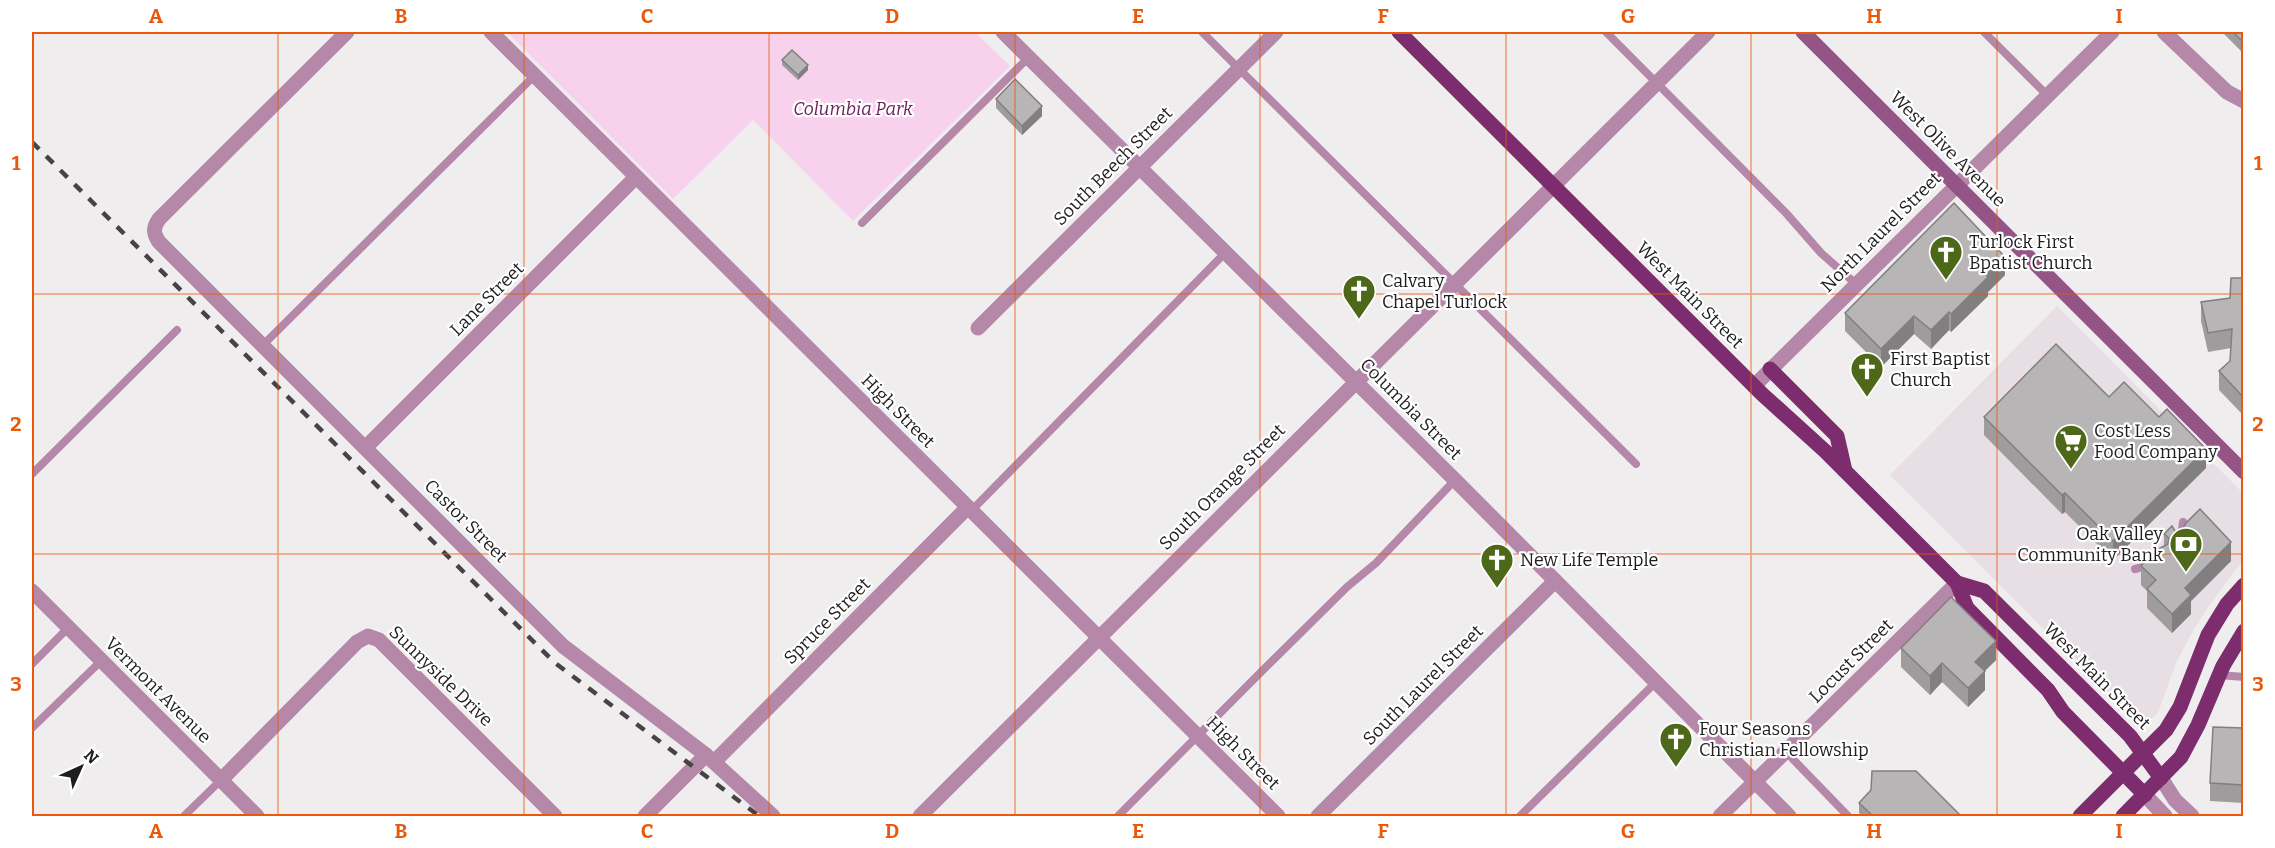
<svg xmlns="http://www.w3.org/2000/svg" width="2275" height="848" viewBox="0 0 2275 848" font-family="Bitter,serif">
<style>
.built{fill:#e8dfe5}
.green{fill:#f8d2ed}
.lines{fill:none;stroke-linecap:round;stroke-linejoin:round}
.lane{stroke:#b587a8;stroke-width:8}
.street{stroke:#b587a8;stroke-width:15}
.secondary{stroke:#955486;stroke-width:15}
.primary{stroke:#7d2d6d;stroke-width:15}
.rail{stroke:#454445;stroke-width:4.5;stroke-dasharray:10 10;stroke-linecap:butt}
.wall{fill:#9e9c9d}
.shaded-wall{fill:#817f80}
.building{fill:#b8b5b7;stroke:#817f80;stroke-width:1.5}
.grid{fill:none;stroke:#e8590c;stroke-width:1.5;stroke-opacity:0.55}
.labels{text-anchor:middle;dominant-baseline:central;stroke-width:4.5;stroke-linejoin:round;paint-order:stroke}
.park-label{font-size:18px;font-style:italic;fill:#6c205d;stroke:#fff}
.street-label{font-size:18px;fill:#1f1e1f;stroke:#fff}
.poi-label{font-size:18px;fill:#1f1e1f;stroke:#fff;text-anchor:start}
.neatline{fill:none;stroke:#e8590c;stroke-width:2}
.grid-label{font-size:20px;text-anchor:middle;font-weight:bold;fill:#e8590c}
</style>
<rect width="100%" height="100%" fill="#f0edef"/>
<polygon class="built" points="2057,306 2243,493 2243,560 2208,607 2194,629 2176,663 2158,713 2147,722 2141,722 2131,717 1890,475"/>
<polygon class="green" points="507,32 975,32 1010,66 853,221 753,120 673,199"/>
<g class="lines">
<g class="lane">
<polyline points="1202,32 1636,464"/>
<polyline points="1606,32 1786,213 1821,253 1856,284"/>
<polyline points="1984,32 2047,95"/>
<polyline points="862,223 1029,57"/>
<polyline points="263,345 535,75"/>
<polyline points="32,474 177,330"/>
<polyline points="971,511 1225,253"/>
<polyline points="2181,538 2183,522"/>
<polyline points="2135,569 2151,565"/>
<polyline points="32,664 68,628"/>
<polyline points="2219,675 2244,677"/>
<polyline points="32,728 101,661"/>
<polyline points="1786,752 1848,816"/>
<polyline points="184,816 221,780"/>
<polyline points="1118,816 1255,678 1347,587 1376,563 1455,480"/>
<polyline points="1520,816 1656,682"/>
</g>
<g class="street">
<path d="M 347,32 L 159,219 C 153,228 153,233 159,242 L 563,646 L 706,755 L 773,816"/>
<polyline points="491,32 1278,816"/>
<polyline points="1003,32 1455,480 1789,816"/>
<polyline points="2164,32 2227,92 2244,101"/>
<polyline points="978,328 1276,32"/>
<polyline points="1754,386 2112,32"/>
<polyline points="365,448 636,177"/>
<polyline points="32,591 257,816"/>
<polyline points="714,762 967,508"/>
<polyline points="2161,778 2175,800 2192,816"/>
<polyline points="221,780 357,642 368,636 379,640 555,816"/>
<polyline points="2145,795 2165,816"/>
<polyline points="645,816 706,755"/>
<polyline points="920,816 1708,32"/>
<polyline points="1318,816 1555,581"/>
<polyline points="1720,816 1957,583"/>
</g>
<polyline class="secondary" points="1803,32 2244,472"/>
<g class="primary">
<polyline points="1399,32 1762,394 1825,451 1957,583 1967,608 2048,690 2063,712 2145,795"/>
<polyline points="1770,369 1837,436 1845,471"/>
<polyline points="1957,583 1984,591 2130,736 2161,778"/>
<polyline points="2080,816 2166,730 2180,707 2208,635 2227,604 2244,585"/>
<polyline points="2123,816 2181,757 2198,725 2223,666 2244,631"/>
</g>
<polyline class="rail" points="32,142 555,663 759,816"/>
</g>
<g class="wall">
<polygon points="2222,32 2244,32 2244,54"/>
<polygon points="782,60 808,70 798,80 782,65"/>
<polygon points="996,99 1042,116 1022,135 996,108"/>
<polygon points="2005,275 1988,292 1988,296 1951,332 1949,330 1931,349 1914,334 1881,367 1845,331 1845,313"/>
<polygon points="2244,278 2244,416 2219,390 2219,371 2230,361 2231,348 2208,352 2201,321 2201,302 2230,298"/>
<polygon points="2109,397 2206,468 2113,560 2065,512 2062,514 1984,435 1984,417"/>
<polygon points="2175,531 2231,561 2191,601 2191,614 2172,633 2147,608 2147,591 2141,585 2141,566 2164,546 2164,534"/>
<polygon points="1901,648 1996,660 1984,671 1985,690 1968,707 1942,682 1930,695 1901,667"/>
<polygon points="2244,728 2244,803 2210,801 2210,783"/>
<polygon points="1859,803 1961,816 1863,816 1859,813"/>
</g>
<g class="shaded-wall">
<polygon points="808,65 808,70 798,80 798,75"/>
<polygon points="1042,106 1042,116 1022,135 1022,126"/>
<polygon points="2005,257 2005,275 1988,292 1988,296 1951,332 1951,314 1986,275"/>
<polygon points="1949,312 1949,330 1931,349 1931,330"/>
<polygon points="1914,316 1914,334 1881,367 1881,349"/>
<polygon points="2206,449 2206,468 2113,560 2113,541"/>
<polygon points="2065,493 2065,512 2062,514 2062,495"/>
<polygon points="2231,542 2231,561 2191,601 2191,614 2172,633 2172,614 2185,588"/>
<polygon points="1996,641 1996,660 1975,681 1975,662"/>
<polygon points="1942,663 1942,682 1930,695 1930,676"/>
<polygon points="1985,671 1985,690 1968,707 1968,688"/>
</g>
<g class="building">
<polygon points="2233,32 2244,32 2244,43"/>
<polygon points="792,50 808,65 798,75 782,60"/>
<polygon points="1015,79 1042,106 1022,126 996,99"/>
<polygon points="1954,203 2005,257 1986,275 1988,277 1951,314 1949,312 1931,330 1914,316 1881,349 1845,313"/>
<polygon points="2231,278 2244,278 2244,398 2219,371 2230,361 2232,329 2208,333 2201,302 2230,298"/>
<polygon points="2056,344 2109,397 2124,382 2159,417 2167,409 2206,449 2113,541 2065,493 2062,495 1984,417"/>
<polygon points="2200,509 2231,542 2185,588 2191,595 2172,614 2147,589 2156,580 2141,566 2158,549 2168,544 2169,538 2164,534 2172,526 2175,531 2181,531 2186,523"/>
<polygon points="1951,597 1996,641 1975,662 1985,671 1968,688 1942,663 1930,676 1901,648"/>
<polygon points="2213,727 2244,728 2244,785 2210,783"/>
<polygon points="1872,771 1916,771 1961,816 1873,816 1859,803 1871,790"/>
</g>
<path class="grid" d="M 278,32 L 278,816M 524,32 L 524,816M 769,32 L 769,816M 1015,32 L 1015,816M 1260,32 L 1260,816M 1506,32 L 1506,816M 1751,32 L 1751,816M 1997,32 L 1997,816M 32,294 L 2244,294M 32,554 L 2244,554"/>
<defs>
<g id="church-pin" transform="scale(1.725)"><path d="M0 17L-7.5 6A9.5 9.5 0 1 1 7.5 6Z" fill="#4e6819" stroke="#fff"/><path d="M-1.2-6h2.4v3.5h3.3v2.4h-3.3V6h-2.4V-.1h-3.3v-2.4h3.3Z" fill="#fff"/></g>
<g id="supermarket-pin" transform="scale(1.725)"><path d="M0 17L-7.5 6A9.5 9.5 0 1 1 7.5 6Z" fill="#4e6819" stroke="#fff"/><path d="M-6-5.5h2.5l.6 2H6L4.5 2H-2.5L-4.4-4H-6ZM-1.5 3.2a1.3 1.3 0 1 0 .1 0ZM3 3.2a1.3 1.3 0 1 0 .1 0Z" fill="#fff"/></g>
<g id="bank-pin" transform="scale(1.725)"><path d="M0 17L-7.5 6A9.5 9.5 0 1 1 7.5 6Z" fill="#4e6819" stroke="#fff"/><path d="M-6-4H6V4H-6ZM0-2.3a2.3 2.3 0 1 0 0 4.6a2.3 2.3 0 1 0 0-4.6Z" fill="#fff"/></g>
</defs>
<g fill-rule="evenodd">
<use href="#church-pin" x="1946" y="252"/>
<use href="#church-pin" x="1359" y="291"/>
<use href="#church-pin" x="1867" y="369"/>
<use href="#supermarket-pin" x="2071" y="441"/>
<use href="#bank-pin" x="2186" y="544"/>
<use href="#church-pin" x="1497" y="560"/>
<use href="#church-pin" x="1676" y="739"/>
</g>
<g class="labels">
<g class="park-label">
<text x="853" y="109">Columbia Park</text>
</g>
<g class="street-label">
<text transform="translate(1948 149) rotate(45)">West Olive Avenue</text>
<text transform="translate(1113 166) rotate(-45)">South Beech Street</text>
<text transform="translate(1881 232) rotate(-45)">North Laurel Street</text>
<text transform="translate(1690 295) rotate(45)">West Main Street</text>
<text transform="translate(487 299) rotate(-45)">Lane Street</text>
<text transform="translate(1411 409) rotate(45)">Columbia Street</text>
<text transform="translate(898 411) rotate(45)">High Street</text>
<text transform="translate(1222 487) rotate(-45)">South Orange Street</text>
<text transform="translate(466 521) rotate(45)">Castor Street</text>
<text transform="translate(827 621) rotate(-45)">Spruce Street</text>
<text transform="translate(1851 661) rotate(-45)">Locust Street</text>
<text transform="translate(441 676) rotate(44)">Sunnyside Drive</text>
<text transform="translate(2097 676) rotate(45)">West Main Street</text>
<text transform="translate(1423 685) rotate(-45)">South Laurel Street</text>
<text transform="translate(158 690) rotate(45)">Vermont Avenue</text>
<text transform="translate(1243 753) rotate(45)">High Street</text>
</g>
<g class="poi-label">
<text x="1969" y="242">Turlock First<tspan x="1969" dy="21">Bpatist Church</tspan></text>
<text x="1382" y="281">Calvary<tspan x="1382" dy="21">Chapel Turlock</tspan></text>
<text x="1890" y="359">First Baptist<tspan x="1890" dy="21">Church</tspan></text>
<text x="2094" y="431">Cost Less<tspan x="2094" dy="21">Food Company</tspan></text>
<text x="2163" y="534" text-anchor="end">Oak Valley<tspan x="2163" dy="21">Community Bank</tspan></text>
<text x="1520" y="560">New Life Temple</text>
<text x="1699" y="729">Four Seasons<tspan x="1699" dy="21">Christian Fellowship</tspan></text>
</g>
</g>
<rect width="2275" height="848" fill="none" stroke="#ffffff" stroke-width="66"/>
<g transform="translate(81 767) rotate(45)" stroke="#ffffff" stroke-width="4.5" paint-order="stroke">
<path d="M0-4.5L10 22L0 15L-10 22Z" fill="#1f1e1f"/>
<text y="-9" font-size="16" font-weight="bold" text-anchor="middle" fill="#1f1e1f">N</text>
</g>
<rect x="33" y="33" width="2209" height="782" class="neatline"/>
<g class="grid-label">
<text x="156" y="23">A</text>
<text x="401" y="23">B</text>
<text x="647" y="23">C</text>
<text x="892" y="23">D</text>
<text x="1138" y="23">E</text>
<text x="1383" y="23">F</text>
<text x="1628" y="23">G</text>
<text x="1874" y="23">H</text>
<text x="2119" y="23">I</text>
<text x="16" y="170">1</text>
<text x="2258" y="170">1</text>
<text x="16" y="431">2</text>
<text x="2258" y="431">2</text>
<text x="16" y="691">3</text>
<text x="2258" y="691">3</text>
<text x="156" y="838">A</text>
<text x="401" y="838">B</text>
<text x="647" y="838">C</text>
<text x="892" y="838">D</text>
<text x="1138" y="838">E</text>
<text x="1383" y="838">F</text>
<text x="1628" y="838">G</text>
<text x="1874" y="838">H</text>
<text x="2119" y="838">I</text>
</g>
</svg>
